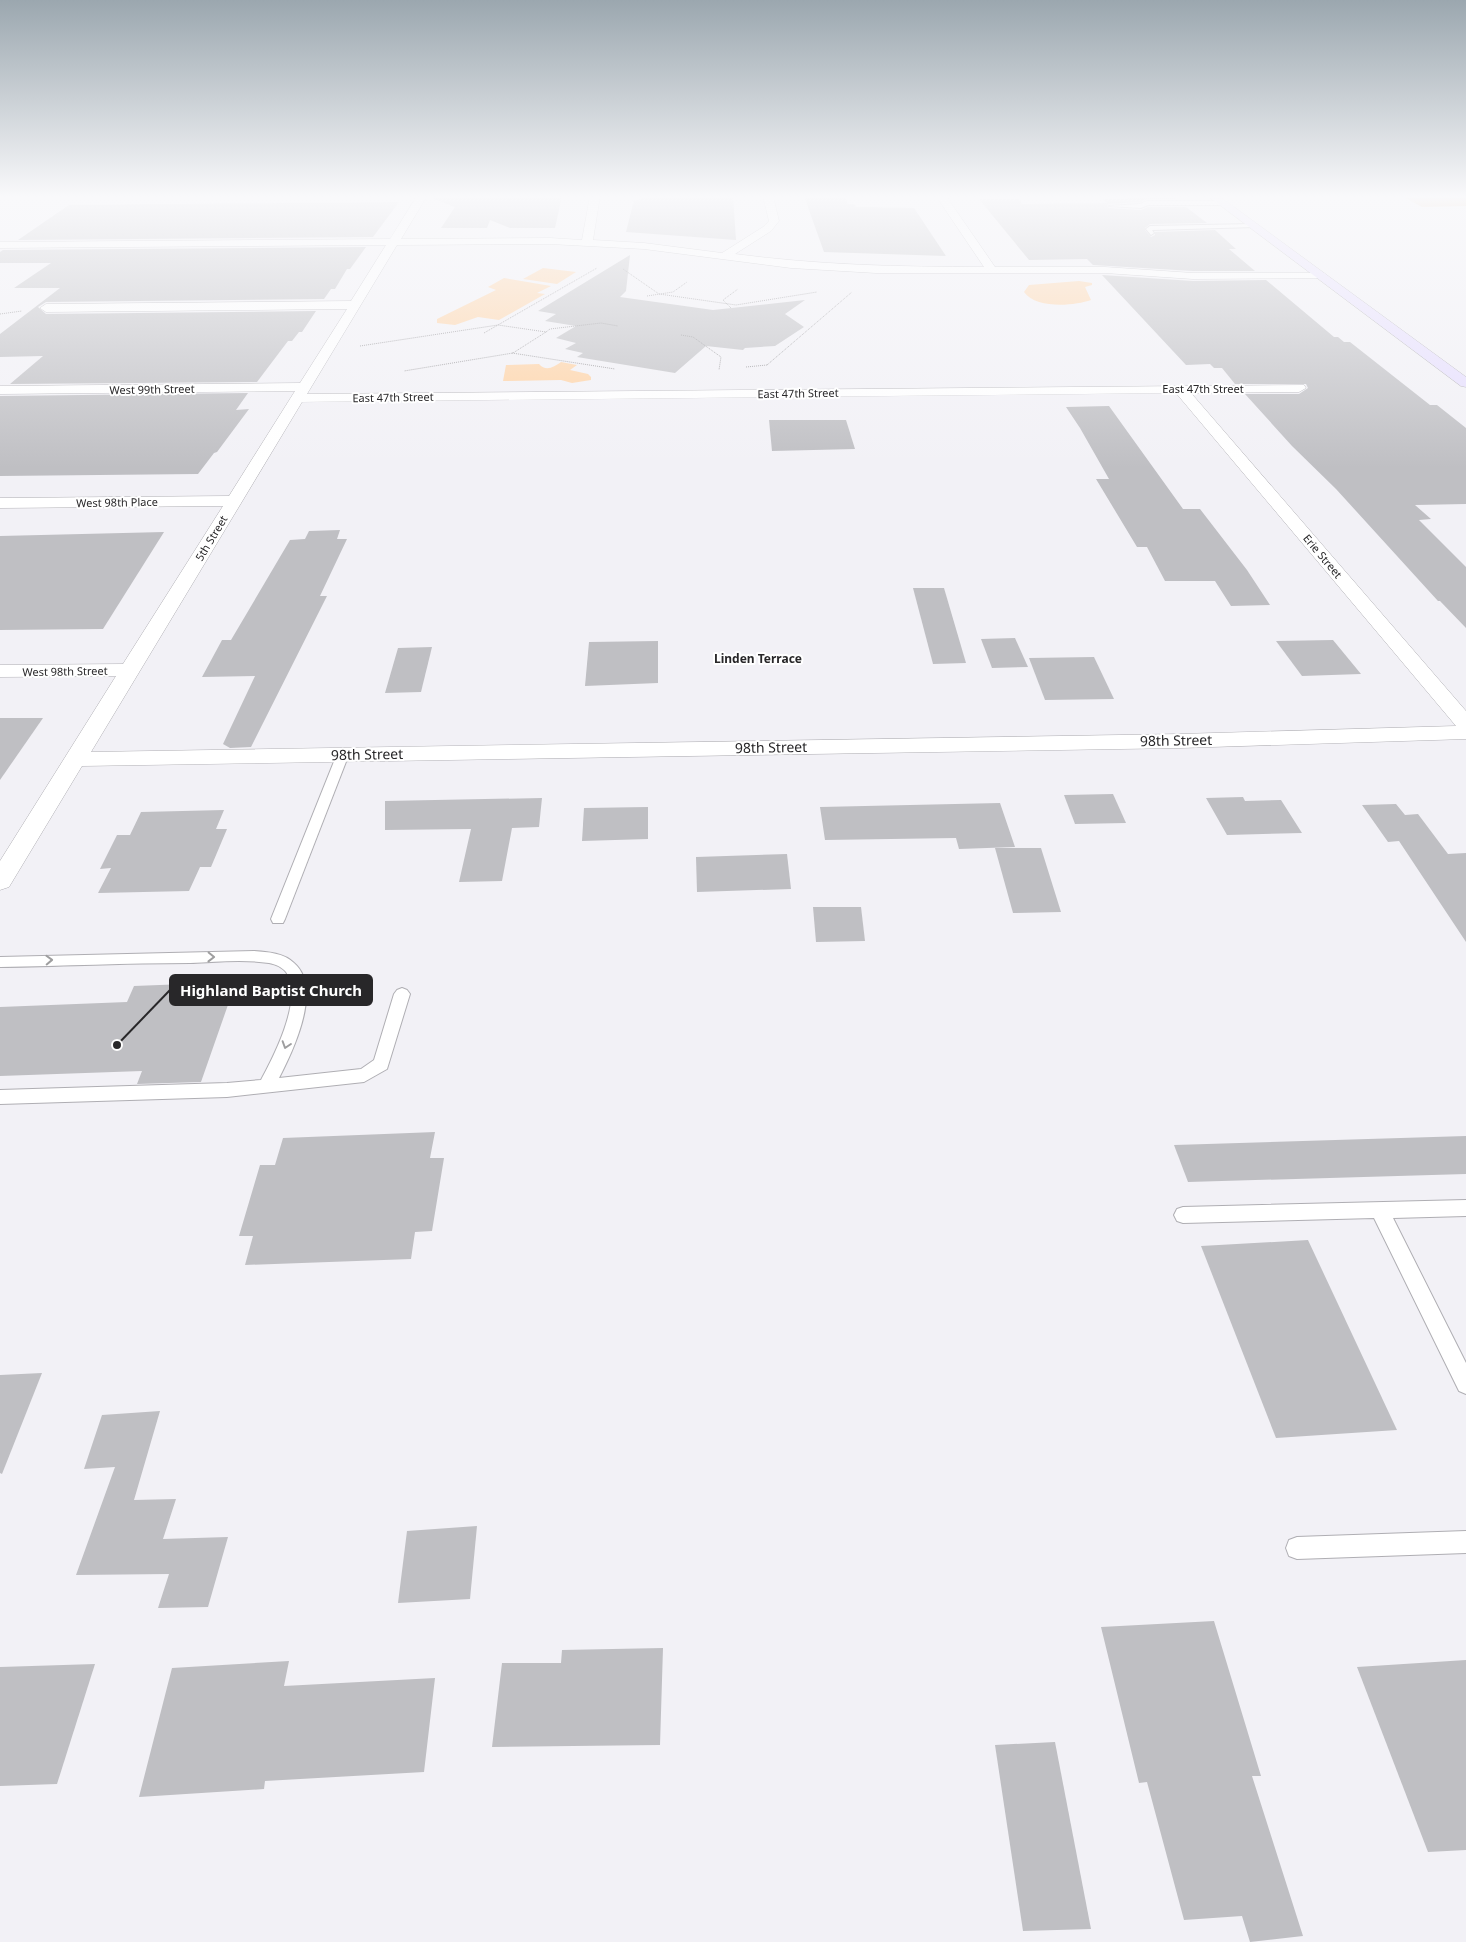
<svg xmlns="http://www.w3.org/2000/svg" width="1466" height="1942" viewBox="0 0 1466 1942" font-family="'Noto Sans',sans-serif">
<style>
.green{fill:#ffd1a1}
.forest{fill:#e1ac72}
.building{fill:#bfbfc3}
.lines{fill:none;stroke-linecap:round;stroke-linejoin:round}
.lane-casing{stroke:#afaeb3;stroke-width:2}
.street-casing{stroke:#afaeb3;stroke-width:1}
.secondary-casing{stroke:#afaeb3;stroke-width:1}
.path{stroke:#939295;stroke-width:1;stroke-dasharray:1 1;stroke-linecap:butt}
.lane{fill:#fff;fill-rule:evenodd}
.street{fill:#fff;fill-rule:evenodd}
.secondary{fill:#e6defe;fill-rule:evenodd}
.oneway{stroke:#9e9e9f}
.labels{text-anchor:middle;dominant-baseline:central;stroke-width:4;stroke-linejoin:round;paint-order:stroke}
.far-street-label{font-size:11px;fill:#282729;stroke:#fff}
.far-neighbourhood-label{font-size:12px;font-weight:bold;fill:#282729;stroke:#fff}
.street-label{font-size:14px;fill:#282729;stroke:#fff}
.leader{fill:none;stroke:#282729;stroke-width:2}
.callout-dot{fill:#282729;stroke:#fff;stroke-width:2}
.callout{fill:#282729;stroke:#282729;stroke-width:2}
.callout-label{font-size:15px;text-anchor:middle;font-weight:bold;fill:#fff}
</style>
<rect width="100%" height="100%" fill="#f2f1f6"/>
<g class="green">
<polygon points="543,268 576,272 557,284 523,279"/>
<polygon points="504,278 551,286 537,293 545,294 499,320 478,317 455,325 437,323 437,319 496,290 488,287"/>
<path d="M 1079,281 L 1092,283 L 1092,285 L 1085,287 L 1091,300 C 1074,306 1036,309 1024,292 L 1029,285 Z"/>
<path d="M 561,362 L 577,365 L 570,370 L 588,374 L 591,377 L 591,380 L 572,383 L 561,380 L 503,381 L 506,365 L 539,364 C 546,372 554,367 561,362 Z"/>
</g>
<polygon class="forest" points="1402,196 1466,196 1466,206 1422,207"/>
<g class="building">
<polygon points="434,196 562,196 555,228 510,228 490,220 487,228 441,228 455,207 434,199"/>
<polygon points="662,196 733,196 736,240 626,232 634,200"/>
<polygon points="804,196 844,196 848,204 854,204 856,207 914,208 946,256 824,252"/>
<polygon points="1126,196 1172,196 1176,199 1147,199 1140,202 1109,204 1107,206 1109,208 1141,210 1148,207 1186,207 1207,223 1150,224 1145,228 1145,230 1151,237 1155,235 1155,232 1215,230 1236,249 1229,249 1255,271 1193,271 1093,265 1087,259 1029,260 979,199 1019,199 1022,204 1107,203 1103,199 1129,199"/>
<polygon points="399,202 373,237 18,240 69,205"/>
<polygon points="366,247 350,269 347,269 335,289 331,289 324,299 46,302 38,307 46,314 316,311 302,332 299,332 292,341 288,341 257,382 10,384 43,356 0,357 0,334 60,288 14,288 51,263 0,263 0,252 3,250"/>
<polygon points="630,255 626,291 620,297 713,310 805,300 785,314 804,327 775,346 745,348 743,350 706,346 675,373 577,357 583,353 565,349 576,343 556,338 576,326 545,321 556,314 538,311"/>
<polygon points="1102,275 1193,281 1266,280 1334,337 1338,337 1344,342 1350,342 1430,405 1437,405 1466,428 1466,504 1415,505 1431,519 1419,520 1466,567 1466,628 1440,601 1438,601 1336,489 1292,446 1245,394 1299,394 1308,388 1306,384 1235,384 1222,368 1214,368 1210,364 1186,365"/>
<polygon points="248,393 236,410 249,409 217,452 214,453 198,474 0,476 0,396"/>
<polygon points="1109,406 1183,509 1200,509 1247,570 1270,605 1231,606 1215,581 1165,581 1147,547 1137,547 1096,479 1109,479 1080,428 1066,407"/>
<polygon points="769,420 846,420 855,449 772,451"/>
<polygon points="340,530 337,539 347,539 320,596 327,596 251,747 230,748 223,744 255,676 202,677 222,640 231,640 290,540 305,539 309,531"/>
<polygon points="164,532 103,629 0,630 0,536"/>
<polygon points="913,588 944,588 966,663 933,664"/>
<polygon points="1015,638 1028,667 992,668 981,639"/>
<polygon points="1333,640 1361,674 1302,676 1276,641"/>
<polygon points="658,641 658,683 585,686 589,642"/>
<polygon points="432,647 421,692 385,693 398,648"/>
<polygon points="1094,657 1114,699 1045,700 1029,658"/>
<polygon points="0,718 43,718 0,780"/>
<polygon points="1113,794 1126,823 1075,824 1064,795"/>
<polygon points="1243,797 1245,801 1281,800 1302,833 1227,835 1206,798"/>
<polygon points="542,798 539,827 512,828 502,881 459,882 471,829 385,830 385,801"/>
<polygon points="1000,803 1015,847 959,849 956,838 825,840 820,807"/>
<polygon points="1396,804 1405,815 1418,814 1448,854 1466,853 1466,942 1399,841 1388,842 1362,805"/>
<polygon points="648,807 648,839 582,841 584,808"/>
<polygon points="224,810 216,829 227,829 211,867 200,867 189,891 98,893 111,868 100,869 117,835 130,835 141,812"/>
<polygon points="995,848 1041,848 1061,912 1013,913"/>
<polygon points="787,854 791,889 697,892 696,857"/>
<polygon points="813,907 861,907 865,941 816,942"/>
<polygon points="236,982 201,1082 137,1084 142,1071 0,1076 0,1007 127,1002 134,986"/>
<polygon points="435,1132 430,1158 444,1158 432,1231 415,1232 411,1259 245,1265 253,1236 239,1236 260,1165 275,1165 283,1138"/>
<polygon points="1466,1136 1466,1174 1188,1182 1174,1145"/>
<polygon points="1308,1240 1397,1430 1276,1438 1201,1246"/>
<polygon points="42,1373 2,1474 0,1473 0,1375"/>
<polygon points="160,1411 134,1500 176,1499 163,1539 228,1537 208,1607 158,1608 169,1574 76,1575 115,1467 84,1469 102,1415"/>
<polygon points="477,1526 470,1599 398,1603 407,1531"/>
<polygon points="1214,1621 1261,1776 1252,1776 1303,1936 1250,1942 1242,1916 1184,1920 1147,1782 1139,1783 1101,1627"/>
<polygon points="663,1648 660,1745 492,1747 502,1663 561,1663 562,1650"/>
<polygon points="1466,1660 1466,1850 1428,1852 1357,1667"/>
<polygon points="289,1661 284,1686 435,1678 424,1772 265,1781 264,1789 139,1797 172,1668"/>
<polygon points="95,1664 57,1784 0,1786 0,1667"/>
<polygon points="1055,1742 1091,1929 1023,1931 995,1745"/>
</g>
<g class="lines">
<g class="lane-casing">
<g id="lane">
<polygon points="1147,201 1221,201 1224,203 1221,205 1148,205 1141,208 1109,206 1140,204"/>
<polygon points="1253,224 1255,227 1152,230 1154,233 1151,235 1146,229 1150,226"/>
<polygon points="343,750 349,754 285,919 283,923 273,923 271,919 337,754"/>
<path d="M 254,951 C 268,952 284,953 294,963 C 323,988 293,1051 279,1078 L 361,1069 L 374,1060 L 394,994 L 397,990 L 402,988 L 407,990 L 410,994 L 387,1069 L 364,1082 L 227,1097 L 0,1104 L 0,1090 L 227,1083 L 261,1080 C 274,1056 304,998 286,972 C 282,967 275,964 269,963 C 243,959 216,962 190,963 C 127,963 63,966 0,967 L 0,957 Z"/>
<polygon points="1466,1200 1466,1216 1393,1218 1466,1363 1466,1394 1459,1391 1374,1218 1183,1223 1177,1221 1174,1215 1177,1209 1183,1207"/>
<polygon points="1466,1531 1466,1553 1297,1559 1289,1556 1286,1548 1289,1540 1297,1537"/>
</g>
</g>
<g class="street-casing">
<path id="street" d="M 417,196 L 427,196 L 401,239 L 550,238 L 582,240 L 590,196 L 600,196 L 593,240 L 644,243 L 722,253 L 763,227 L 769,221 L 763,196 L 773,196 L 779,221 L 771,231 L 735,254 C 818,265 900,267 984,267 L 936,196 L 946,196 L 995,267 L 1105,267 L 1193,273 L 1324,273 L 1326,275 L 1320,278 L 1193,279 L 1105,273 L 876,273 L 791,268 L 644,249 L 550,244 L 397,245 L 307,394 L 1304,385 L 1306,388 L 1299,392 L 1191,393 L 1466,711 L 1466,739 L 1180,748 L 82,766 L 9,887 L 0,890 L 0,861 L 116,676 L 0,677 L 0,665 L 123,664 L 223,506 L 0,508 L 0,498 L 229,496 L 295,391 L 0,394 L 0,386 L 300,383 L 347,309 L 46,312 L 40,308 L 46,304 L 351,301 L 386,245 L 0,248 L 0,242 L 390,239 ZM 1176,393 L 1456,726 L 1180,734 L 91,752 L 302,402 Z"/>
</g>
<g class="secondary-casing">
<polygon id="secondary" points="1208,196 1219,196 1466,377 1466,387 1461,386"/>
</g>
<g class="path">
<polyline points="623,269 659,294 736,305 817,292"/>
<polyline points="647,296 673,292 687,282"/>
<polyline points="731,308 723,300 738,289"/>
<polyline points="0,314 22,311"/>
<polyline points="546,332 550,329 601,323 618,326"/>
<polyline points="484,333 597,268"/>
<polyline points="681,335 693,337 721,357 719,370"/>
<polyline points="360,346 498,325 546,332 513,353 404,371"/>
<polyline points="512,353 615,369"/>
<polyline points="767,365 852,292"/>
<polyline points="746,367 767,365"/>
</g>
<use href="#lane" class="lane"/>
<use href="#street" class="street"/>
<use href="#secondary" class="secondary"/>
</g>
<defs><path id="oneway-chevron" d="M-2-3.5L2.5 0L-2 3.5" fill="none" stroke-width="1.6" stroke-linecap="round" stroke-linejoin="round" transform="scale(1.25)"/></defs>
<g class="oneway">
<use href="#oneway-chevron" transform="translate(211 957) rotate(1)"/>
<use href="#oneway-chevron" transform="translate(49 960) rotate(-2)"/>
<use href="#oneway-chevron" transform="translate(286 1045) rotate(108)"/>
</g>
<linearGradient id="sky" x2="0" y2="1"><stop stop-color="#9ba7af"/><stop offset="0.42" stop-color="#f9f9fb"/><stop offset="1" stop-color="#f9f9fb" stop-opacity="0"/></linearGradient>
<rect width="1466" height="468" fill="url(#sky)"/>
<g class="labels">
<g class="far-street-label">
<text x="1203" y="388">East 47th Street</text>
<text transform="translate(152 389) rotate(-1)">West 99th Street</text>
<text transform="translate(798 393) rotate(-1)">East 47th Street</text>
<text transform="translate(393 397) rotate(-1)">East 47th Street</text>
<text transform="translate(117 502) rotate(-1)">West 98th Place</text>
<text transform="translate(211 538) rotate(-59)">5th Street</text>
<text transform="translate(1323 556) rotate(50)">Erie Street</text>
<text transform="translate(65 671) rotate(-1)">West 98th Street</text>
</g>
<g class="far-neighbourhood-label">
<text x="758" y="658">Linden Terrace</text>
</g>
<g class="street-label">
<text transform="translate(1176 740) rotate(-1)">98th Street</text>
<text transform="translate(771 747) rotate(-1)">98th Street</text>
<text transform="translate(367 754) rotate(-1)">98th Street</text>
</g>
</g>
<path class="leader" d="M117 1045L170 990"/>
<circle class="callout-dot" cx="117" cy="1045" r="5"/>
<rect class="callout" x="170" y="975" width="202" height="30" rx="5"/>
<g class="callout-label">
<text x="271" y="996">Highland Baptist Church</text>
</g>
</svg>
